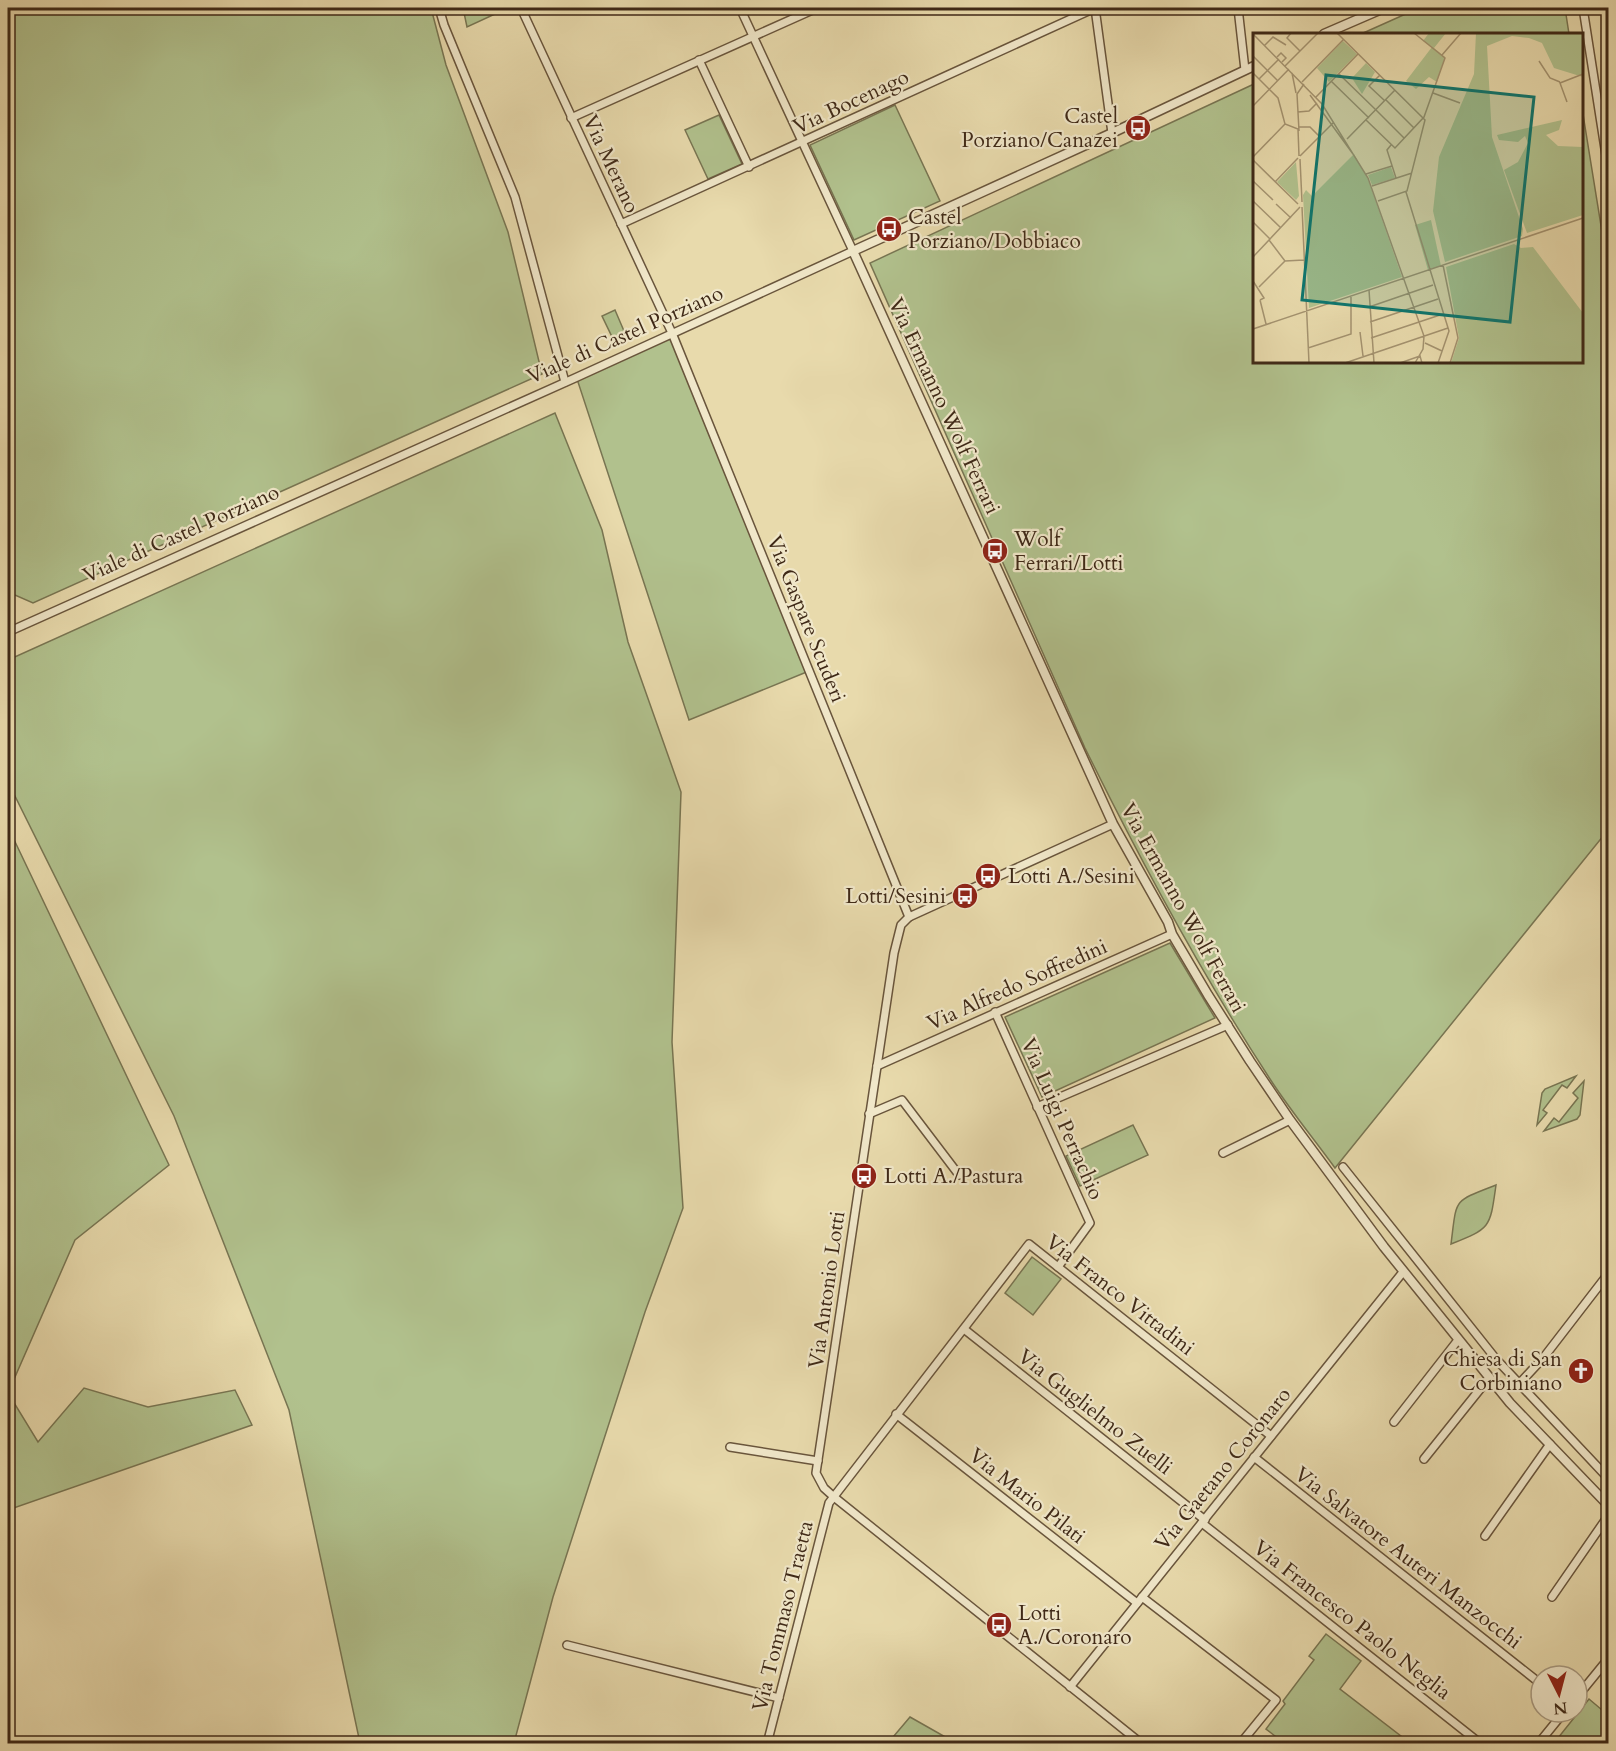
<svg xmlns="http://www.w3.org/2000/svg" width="1616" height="1751" viewBox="0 0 1616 1751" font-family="Cardo,serif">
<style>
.green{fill:#b1c18d;stroke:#787552;stroke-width:1.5}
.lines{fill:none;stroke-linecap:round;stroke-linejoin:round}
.minor-casing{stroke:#69553c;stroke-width:10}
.tertiary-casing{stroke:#69553c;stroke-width:11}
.minor{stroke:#f0e7c9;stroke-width:7}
.tertiary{stroke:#f0e7c9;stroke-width:8}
.labels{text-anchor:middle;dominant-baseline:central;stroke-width:4.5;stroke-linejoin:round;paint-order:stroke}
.street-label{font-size:21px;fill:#3f2917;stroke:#f0e7c9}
.poi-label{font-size:21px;fill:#3f2917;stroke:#f0e7c9;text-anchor:start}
.inset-road{fill:none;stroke:#a49370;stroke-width:1.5}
.view{fill:#0f766e;fill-opacity:0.15;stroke:#0f766e;stroke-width:3}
.inset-edge{fill:none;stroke:#3f2917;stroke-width:3}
</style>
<rect width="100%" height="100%" fill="#e8daac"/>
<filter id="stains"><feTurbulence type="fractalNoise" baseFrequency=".00333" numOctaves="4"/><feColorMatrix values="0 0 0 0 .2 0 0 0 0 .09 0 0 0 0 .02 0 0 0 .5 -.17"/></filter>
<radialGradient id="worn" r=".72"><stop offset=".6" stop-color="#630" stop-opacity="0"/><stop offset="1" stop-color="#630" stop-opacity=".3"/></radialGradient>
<g class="green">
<polygon points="8,8 431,8 446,65 508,232 542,374 33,603 8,592"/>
<polygon points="463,8 508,8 467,27"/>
<polygon points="1419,8 1565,8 1569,34 1361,34"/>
<path d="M 1254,84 L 1254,362 L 1582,362 L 1582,108 L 1608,269 L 1608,830 L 1335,1168 C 1314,1139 1290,1110 1270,1079 C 1201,973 1141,862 1085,748 L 870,263 Z"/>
<polygon points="895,105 940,201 854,240 810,145"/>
<polygon points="719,115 742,164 708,179 685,130"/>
<polygon points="615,310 627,338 615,343 602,316"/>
<polygon points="672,333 809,671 689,720 577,379"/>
<polygon points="555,413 602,530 628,642 681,792 672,1042 683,1208 645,1312 553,1597 514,1743 360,1743 289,1410 174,1116 8,782 8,660"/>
<polygon points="8,827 169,1165 75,1240 8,1393 38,1442 84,1388 148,1407 235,1390 252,1425 8,1510"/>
<polygon points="1170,943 1215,1018 1042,1097 1005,1017"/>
<polygon points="1576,1076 1567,1088 1562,1085 1543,1110 1547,1113 1537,1125 1542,1093 1545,1089"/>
<polygon points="1584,1081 1580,1115 1577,1119 1544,1131 1554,1118 1559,1122 1578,1098 1573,1093"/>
<polygon points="1133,1125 1148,1155 1080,1186 1066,1156"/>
<path d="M 1496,1185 C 1490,1228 1491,1228 1451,1244 C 1457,1198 1452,1202 1496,1185 Z"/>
<polygon points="1032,1257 1061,1279 1033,1315 1005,1293"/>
<polygon points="1326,1634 1361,1661 1340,1689 1410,1743 1284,1743 1266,1729 1285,1704 1283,1701 1314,1660 1309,1656"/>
<polygon points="1589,1699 1608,1715 1608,1743 1554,1743"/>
<polygon points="910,1717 956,1743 888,1743"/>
</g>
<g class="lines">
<g class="minor-casing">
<g id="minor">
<polyline points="439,8 444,25 515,197 565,382"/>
<polyline points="521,8 672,333 909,917"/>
<polyline points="1095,8 1112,133"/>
<polyline points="1238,8 1245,70"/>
<polyline points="1583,8 1608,168"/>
<polyline points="523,12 534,8"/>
<polyline points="699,60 749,167"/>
<polyline points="571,118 817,8"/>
<polyline points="621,224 1095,8"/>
<polyline points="8,632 575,378 853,251 740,8"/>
<polyline points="1113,824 909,917 901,925 894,953 816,1473 824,1488 834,1497 1142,1744"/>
<polyline points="995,1012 1090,1223 1058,1267"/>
<polyline points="877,1066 1172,934"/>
<polyline points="1037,1107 1228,1025"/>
<polyline points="869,1114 902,1100 959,1175"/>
<polyline points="1223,1153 1290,1120"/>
<polyline points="1343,1167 1496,1359 1608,1478"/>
<polyline points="964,1329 1205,1520"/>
<polyline points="1519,1384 1544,1357 1608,1274"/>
<polyline points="896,1414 1137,1603"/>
<polyline points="1394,1422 1458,1340"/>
<polyline points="730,1447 818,1461"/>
<polyline points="1254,1457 1541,1684"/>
<polyline points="1424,1459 1489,1378"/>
<polyline points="1202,1523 1481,1744"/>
<polyline points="1485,1536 1550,1444"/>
<polyline points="1142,1597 1276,1700 1240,1744"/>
<polyline points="1552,1597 1608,1516"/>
<polyline points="567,1645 779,1698"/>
<polyline points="1070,1687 1403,1272"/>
<polyline points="1577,1697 1608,1659"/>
<polyline points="767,1744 829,1503 1029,1244 1271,1436"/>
<polyline points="1538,1744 1564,1712"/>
</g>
</g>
<g class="tertiary-casing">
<g id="tertiary">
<polyline points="1324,34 1384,8"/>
<polyline points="1254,66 1112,133 853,251 1113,824 1168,922 1172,934 1208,995 1250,1061 1290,1120 1384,1247 1510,1403 1608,1505"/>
</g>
</g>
<use href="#minor" class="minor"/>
<use href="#tertiary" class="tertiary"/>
</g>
<defs>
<g id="bus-disc" transform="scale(1.35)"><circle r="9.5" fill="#8f2418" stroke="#f0e7c9"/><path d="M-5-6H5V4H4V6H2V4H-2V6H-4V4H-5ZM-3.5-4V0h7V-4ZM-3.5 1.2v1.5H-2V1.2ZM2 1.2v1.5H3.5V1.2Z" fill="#fff"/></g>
<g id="church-disc" transform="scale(1.35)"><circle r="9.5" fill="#8f2418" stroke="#f0e7c9"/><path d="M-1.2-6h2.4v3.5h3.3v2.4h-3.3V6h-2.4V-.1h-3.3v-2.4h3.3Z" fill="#fff"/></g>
</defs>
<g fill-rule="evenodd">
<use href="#bus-disc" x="1138" y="128"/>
<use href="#bus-disc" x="889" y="229"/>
<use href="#bus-disc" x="995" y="551"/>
<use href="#bus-disc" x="988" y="876"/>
<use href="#bus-disc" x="965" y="896"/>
<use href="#bus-disc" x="864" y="1176"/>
<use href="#church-disc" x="1581" y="1371"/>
<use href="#bus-disc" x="999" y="1625"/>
</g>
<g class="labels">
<g class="street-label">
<text transform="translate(851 102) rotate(-25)">Via Bocenago</text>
<text transform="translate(611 164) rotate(65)">Via Merano</text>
<text transform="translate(625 335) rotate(-24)">Viale di Castel Porziano</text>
<text transform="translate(944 406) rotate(65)">Via Ermanno Wolf Ferrari</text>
<text transform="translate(181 534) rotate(-24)">Viale di Castel Porziano</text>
<text transform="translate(806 619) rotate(68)">Via Gaspare Scuderi</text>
<text transform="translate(1183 908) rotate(61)">Via Ermanno Wolf Ferrari</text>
<text transform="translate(1017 985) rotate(-24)">Via Alfredo Soffredini</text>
<text transform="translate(1062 1119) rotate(66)">Via Luigi Perrachio</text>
<text transform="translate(827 1290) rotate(-82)">Via Antonio Lotti</text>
<text transform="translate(1120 1295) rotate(38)">Via Franco Vittadini</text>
<text transform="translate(1095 1412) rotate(38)">Via Guglielmo Zuelli</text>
<text transform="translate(1223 1469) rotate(-51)">Via Gaetano Coronaro</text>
<text transform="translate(1027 1496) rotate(38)">Via Mario Pilati</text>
<text transform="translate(1408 1558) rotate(38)">Via Salvatore Auteri Manzocchi</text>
<text transform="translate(783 1616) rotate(-76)">Via Tommaso Traetta</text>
<text transform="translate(1352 1620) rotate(38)">Via Francesco Paolo Neglia</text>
</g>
<g class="poi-label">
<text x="1118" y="116" text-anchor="end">Castel<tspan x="1118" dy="24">Porziano/Canazei</tspan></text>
<text x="908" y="217">Castel<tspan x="908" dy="24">Porziano/Dobbiaco</tspan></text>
<text x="1014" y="539">Wolf<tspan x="1014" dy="24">Ferrari/Lotti</tspan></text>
<text x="1008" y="876">Lotti A./Sesini</text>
<text x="946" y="896" text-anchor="end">Lotti/Sesini</text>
<text x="884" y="1176">Lotti A./Pastura</text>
<text x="1562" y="1359" text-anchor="end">Chiesa di San<tspan x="1562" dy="24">Corbiniano</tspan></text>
<text x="1018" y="1613">Lotti<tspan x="1018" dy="24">A./Coronaro</tspan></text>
</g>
</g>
<g transform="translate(1253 33)">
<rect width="330" height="330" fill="#e8daac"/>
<path d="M 176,0 L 193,0 L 181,15 L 192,24 L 184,49 L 176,44 L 163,56 L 153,48 L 179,14 L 170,8 ZM 223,0 L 330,0 L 330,44 L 301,35 L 289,10 L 276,5 L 259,3 L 234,13 L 239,104 L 270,196 L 269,203 L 192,229 L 180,178 L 186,124 L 221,41 ZM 90,8 L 104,21 L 76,49 L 64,35 ZM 113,30 L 122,39 L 109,61 L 99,45 ZM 309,87 L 306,97 L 293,102 L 305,113 L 330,114 L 330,182 L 274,200 L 251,137 L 265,129 L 275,110 L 272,103 L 265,109 L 246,107 L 244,102 ZM 101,121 L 115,146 L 149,244 L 56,275 L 50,162 L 53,157 L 59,163 ZM 43,129 L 46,163 L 43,167 L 24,149 ZM 138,134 L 142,145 L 119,152 L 115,142 ZM 178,187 L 188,233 L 175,237 L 162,192 ZM 261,211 L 268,215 L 280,214 L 330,280 L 330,330 L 198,330 L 206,305 L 193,234 Z" fill="#b1c18d"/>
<path class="inset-road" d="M 38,0 L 34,5 L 47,18M 84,0 L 172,87 L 154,158 L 125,168M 0,1 L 69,71 L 115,145 L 171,303 L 170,316 L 162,330M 11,13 L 20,4 L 33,12M 189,22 L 208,0M 0,23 L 25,48M 24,24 L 28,20 L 33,25 L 29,29M 286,28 L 297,45 L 307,49M 32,33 L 65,0M 0,40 L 25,65 L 32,91 L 45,96 L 46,123M 39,40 L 43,60M 86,41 L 123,77M 127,42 L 116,53 L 132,68M 6,46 L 26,26M 78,48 L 116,85M 49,49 L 90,7M 180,60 L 207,70M 57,62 L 100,121M 63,64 L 105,21M 133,67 L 161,95M 314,69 L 307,50 L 330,41M 0,73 L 36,36M 123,77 L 151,105M 45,79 L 56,78 L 64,70M 113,87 L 142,115 L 171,84 L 192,25 L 161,0M 46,94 L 57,94 L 67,104M 46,98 L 44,61 L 51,51M 94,106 L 142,57M 138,112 L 134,117 L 143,145M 47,123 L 80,90M 0,124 L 32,91M 47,126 L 49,169M 0,127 L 45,171M 113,141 L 139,133M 0,148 L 20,167M 22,149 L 45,125M 119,153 L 159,140M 153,159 L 196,298 L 185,330M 0,168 L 28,195M 23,171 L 38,185M 49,174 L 56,330M 0,189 L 17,206M 16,207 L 32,228M 0,224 L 47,174M 190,232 L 205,305 L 197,330M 0,248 L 11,265 L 7,267M 6,254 L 32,228 L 51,227M 116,257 L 121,330M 7,267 L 13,291M 116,274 L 180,252M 117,289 L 185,266M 0,296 L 330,185M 107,299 L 110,323M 118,305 L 190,281M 172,310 L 189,318M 55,315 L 98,301 L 98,264M 92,330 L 195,295M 147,330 L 167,323 L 169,330"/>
<path class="view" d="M 73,42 L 281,64 L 257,289 L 49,267 Z"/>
<rect width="330" height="330" class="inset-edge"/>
</g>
<rect width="1616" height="1751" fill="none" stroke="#e8daac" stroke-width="30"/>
<rect x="9" y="9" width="1598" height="1733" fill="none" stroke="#3f2917" stroke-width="3"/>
<rect x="15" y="15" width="1586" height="1721" fill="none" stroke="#3f2917" stroke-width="1.5"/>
<g transform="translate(1559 1694) rotate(174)"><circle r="28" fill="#f0e7c9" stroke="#a99b82" stroke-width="1.5"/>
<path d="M0-4.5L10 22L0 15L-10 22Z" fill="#8f2418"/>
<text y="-9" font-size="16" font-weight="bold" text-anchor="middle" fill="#3f2917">N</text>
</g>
<rect width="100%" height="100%" filter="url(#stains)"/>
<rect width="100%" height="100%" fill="url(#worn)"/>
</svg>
